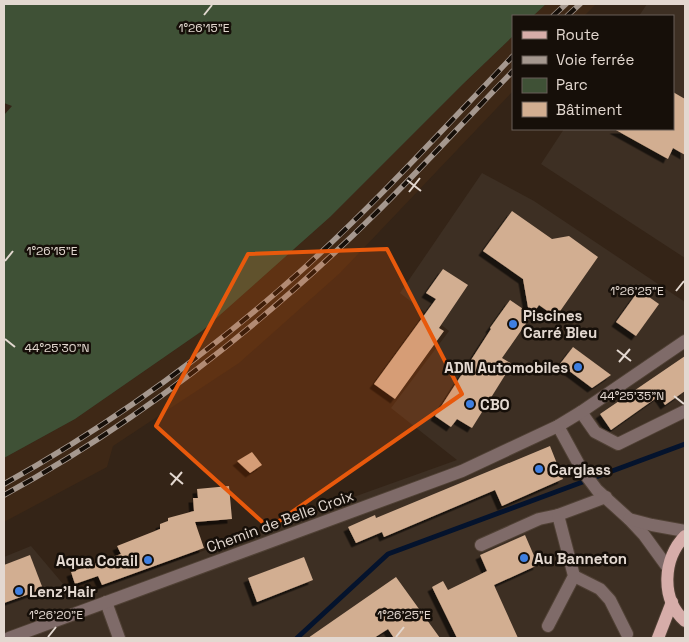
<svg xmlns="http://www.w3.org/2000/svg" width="689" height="642" viewBox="0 0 689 642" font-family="'Space Grotesk',sans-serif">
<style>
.commercial{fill:#3d2f23}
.built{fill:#3e2816}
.green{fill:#3f5136}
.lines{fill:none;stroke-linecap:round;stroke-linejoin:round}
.stream{stroke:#04132d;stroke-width:5}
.building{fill:#d2ae91;filter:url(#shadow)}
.minor-casing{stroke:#504135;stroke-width:14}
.major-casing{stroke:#504135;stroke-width:14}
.minor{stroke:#7f6b69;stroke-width:12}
.major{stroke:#d6ada9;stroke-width:12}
.rail-casing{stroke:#a5988f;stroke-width:5.5}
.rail{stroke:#160f09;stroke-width:4;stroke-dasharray:11;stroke-linecap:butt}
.marked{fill:#e8590c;fill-opacity:0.2;stroke:#e8590c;stroke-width:4;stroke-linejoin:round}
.ticks{fill:none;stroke:#e3d8d0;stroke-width:2}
.shop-dot{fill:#3f7fe0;stroke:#160f09;stroke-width:2}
.labels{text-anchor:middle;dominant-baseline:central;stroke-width:5;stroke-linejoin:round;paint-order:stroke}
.poi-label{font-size:15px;font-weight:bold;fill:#e3d8d0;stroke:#160f09;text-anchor:start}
.street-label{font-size:15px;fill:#e3d8d0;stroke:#160f09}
.ticks-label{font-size:12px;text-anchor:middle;fill:#e3d8d0;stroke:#160f09;stroke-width:5;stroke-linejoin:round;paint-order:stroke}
</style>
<defs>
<filter id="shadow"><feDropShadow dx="-4.5" dy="4.5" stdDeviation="0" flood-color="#0009"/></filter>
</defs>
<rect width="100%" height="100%" fill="#342417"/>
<g class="commercial">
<polygon points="647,4 685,4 685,258 541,164 564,129 673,129 673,16 639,16"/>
<polygon points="482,173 534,201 685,302 685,638 4,638 4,557 31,546 74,597 457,460 391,408 449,331 400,293"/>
</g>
<g class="built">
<polygon points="546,4 596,4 584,16 533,16"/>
<polygon points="513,36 513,91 340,273 239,363 113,446 107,467 4,522 4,458 75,419 202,331 330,217 463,84"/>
</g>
<polygon class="green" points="4,4 546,4 533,16 513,16 513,36 463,84 330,217 202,331 75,419 4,458 4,115 12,106 4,103"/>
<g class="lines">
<polyline class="stream" points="297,638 388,554 685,444"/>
</g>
<g class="building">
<polygon points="673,92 685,99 685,155 673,148 668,159 614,129 673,129"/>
<polygon points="512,211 552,239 569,236 598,257 556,317 539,305 502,358 512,364 472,428 457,419 451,427 435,416 491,329 490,328 510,300 529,313 523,279 483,251"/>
<polygon points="443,269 468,285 439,328 444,331 395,399 374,384 436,299 426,293"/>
<polygon points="639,290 659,304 636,336 616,322"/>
<polygon points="573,347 611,375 592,388 560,364"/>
<polygon points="685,356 685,391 665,405 659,396 611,430 600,414"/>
<polygon points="550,446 563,479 502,506 495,490 384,537 382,532 356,543 348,527 375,515 376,518"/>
<polygon points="252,452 262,465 250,473 237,461"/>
<polygon points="229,486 232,519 195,522 204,548 102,585 98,576 75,584 71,572 121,554 117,546 160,529 160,524 168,521 168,518 194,511 193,498 198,498 197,489"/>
<polygon points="525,535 538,565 494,585 518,638 457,638 432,587 443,581 448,590 487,571 480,555"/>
<polygon points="30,555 43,589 4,603 4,565"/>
<polygon points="304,557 313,580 257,602 248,578"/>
<polygon points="396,577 440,638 394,638 388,629 374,638 308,638"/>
</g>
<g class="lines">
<g class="minor-casing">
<g id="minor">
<polyline points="581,412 595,432 618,444 685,411"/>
<polyline points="558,426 582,470 597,490 629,519 644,535 668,568"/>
<polyline points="629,519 652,525 685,531"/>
<polyline points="481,545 539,519 558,515"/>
<polyline points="574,576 600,589 610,600 627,634"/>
<polyline points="106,602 119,638"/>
<polyline points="548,626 574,576 558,515 606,497"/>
<polyline points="9,638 462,471 558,426 581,412 685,341"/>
</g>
</g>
<g class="major-casing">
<g id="major">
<path d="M 685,536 C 663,558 660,599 685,621"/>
<polyline points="658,638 672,602"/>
</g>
</g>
<use href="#minor" class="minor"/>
<use href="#major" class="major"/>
<g class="rail-casing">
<g id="rail">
<polyline points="553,16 566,4"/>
<polyline points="567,16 580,4"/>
<path d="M 4,484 C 112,424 212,351 303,269 C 377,202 444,128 513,56"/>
<path d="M 4,495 C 140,421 263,324 374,215 C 421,169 466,119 513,71"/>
</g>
</g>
<use href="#rail" class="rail"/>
</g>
<path class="marked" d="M 387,249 L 462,394 L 269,528 L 156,426 L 248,254 Z"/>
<path class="ticks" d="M 204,15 L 212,5M 407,180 L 421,191M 409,192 L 420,178M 5,261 L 13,251M 676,291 L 684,281M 5,339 L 15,347M 617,350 L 631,361M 619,362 L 630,349M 674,396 L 684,404M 170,473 L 183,484M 171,485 L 182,472M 48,637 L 56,627M 396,637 L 404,627"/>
<g class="shop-dot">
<circle cx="513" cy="324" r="5"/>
<circle cx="578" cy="367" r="5"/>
<circle cx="470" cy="404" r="5"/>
<circle cx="539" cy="469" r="5"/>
<circle cx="524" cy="558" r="5"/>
<circle cx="148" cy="560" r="5"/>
<circle cx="19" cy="591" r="5"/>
</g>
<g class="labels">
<g class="poi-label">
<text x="523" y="315">Piscines<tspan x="523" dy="17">Carré Bleu</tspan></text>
<text x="568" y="367" text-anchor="end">ADN Automobiles</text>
<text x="480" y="404">CBO</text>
<text x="549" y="469">Carglass</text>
<text x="534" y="558">Au Banneton</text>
<text x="138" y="560" text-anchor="end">Aqua Corail</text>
<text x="29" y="591">Lenz'Hair</text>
</g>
<g class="street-label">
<text transform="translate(280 521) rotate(-20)">Chemin de Belle Croix</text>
</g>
</g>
<g class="ticks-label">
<text x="204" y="32">1°26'15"E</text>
<text x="52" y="255">1°26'15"E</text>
<text x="637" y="295">1°26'25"E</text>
<text x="57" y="352">44°25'30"N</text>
<text x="632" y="400">44°25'35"N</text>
<text x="56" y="619">1°26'20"E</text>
<text x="404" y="619">1°26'25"E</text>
</g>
<rect width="689" height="642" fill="none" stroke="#e3d8d0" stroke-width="10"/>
<rect x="512" y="15" width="162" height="115" fill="#160f09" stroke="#685f59"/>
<rect x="522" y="31" width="25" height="8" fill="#d6ada9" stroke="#685f59"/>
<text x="556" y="40" font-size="15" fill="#e3d8d0">Route</text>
<rect x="522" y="56" width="25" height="8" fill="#a5988f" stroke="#685f59"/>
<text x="556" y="65" font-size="15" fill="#e3d8d0">Voie ferrée</text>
<rect x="522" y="78" width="25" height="15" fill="#3f5136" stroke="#685f59"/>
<text x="556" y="90" font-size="15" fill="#e3d8d0">Parc</text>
<rect x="522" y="102" width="25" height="15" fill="#d2ae91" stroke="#685f59"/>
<text x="556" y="115" font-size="15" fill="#e3d8d0">Bâtiment</text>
</svg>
